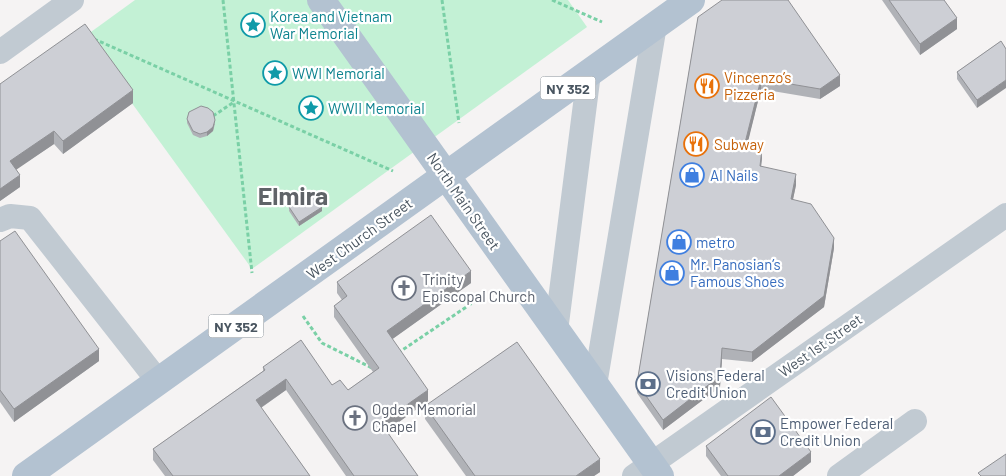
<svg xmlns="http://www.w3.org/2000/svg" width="1006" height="476" viewBox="0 0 1006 476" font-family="Barlow,sans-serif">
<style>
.green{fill:#c3f1d5}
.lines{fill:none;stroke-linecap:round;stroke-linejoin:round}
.path{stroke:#7ad0a6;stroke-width:3;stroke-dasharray:4 2.5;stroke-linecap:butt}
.minor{stroke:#c1cad2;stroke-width:24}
.major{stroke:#b3c2d1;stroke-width:28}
.wall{fill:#b0b2b7}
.shaded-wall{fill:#909195}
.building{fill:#cdcfd5;stroke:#909195}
.labels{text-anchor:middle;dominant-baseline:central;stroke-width:4.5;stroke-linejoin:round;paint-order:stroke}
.shield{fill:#fff;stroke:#808990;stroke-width:1}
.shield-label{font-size:14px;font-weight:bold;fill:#4a5661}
.culture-label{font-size:15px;fill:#0d838f;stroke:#fff;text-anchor:start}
.food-label{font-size:15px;fill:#c56008;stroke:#fff;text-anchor:start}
.shop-label{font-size:15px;fill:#366cbe;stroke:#fff;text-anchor:start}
.street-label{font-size:15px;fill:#4a5661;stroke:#fff}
.worship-label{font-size:15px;fill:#5b616d;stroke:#fff;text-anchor:start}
.service-label{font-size:15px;fill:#4e5e75;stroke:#fff;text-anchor:start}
.town-label{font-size:25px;font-weight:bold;fill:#5f6368;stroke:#fff}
</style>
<rect width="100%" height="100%" fill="#f5f3f3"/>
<polygon class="green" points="135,0 568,0 587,27 252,269 84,37"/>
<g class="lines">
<g class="path">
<polyline points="223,0 252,273"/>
<polyline points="442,0 459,123"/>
<polyline points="552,0 602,22"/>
<polyline points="94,39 393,171"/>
<polyline points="213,116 234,102"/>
<polyline points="303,316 322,343 374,369"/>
<polyline points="398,353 484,295"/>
</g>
<g class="minor">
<polyline points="0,52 72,0"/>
<polyline points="0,220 10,216 30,218 158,381"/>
<polyline points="556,331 589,73"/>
<polyline points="595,385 655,25"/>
<polyline points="634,476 1006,215"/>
<polyline points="839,476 915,421"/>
</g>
<g class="major">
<polyline points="321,0 660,476"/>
<polyline points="26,476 691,0"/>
</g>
</g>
<g class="wall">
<polygon points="882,0 944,0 957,29 920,55"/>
<polygon points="698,17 840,86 820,99 761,89 746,148 762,158 761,166 796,185 793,199 834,248 824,307 752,362 722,359 720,387 663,430 637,393 637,383"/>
<polygon points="1001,41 977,108 957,79 957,72"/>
<polygon points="0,84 133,103 63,154 54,144 16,169 20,187 0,201"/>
<polygon points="187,119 215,124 213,131 207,136 200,138 193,135 187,123"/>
<polygon points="289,207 322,211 299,226 289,211"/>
<polygon points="0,241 99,361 14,422 0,402"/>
<polygon points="337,282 471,283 392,339 428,401 386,431 418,476 346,476 286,390 261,408 310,476 165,476 153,460 153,449 263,371 263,367 348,390 373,372 334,317 334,306 342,300 337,293"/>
<polygon points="425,406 600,472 594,476 466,476 425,419"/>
<polygon points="706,446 811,462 793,476 721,476 706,456"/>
</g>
<g class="shaded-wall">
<polygon points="957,18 957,29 920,55 920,44"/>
<polygon points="840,75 840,86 820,99 820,89"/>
<polygon points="761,79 761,89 744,158 744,147"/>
<polygon points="1006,80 1006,88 977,108 977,100"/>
<polygon points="133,90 133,103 63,154 63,141"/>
<polygon points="215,120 213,131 207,136 207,132"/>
<polygon points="54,131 54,144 10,174 10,161"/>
<polygon points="762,148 762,158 760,176 760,166"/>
<polygon points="796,174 796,185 791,209 791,199"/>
<polygon points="20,175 20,187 0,201 0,189"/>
<polygon points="322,207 322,211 299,226 299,222"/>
<polygon points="834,238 834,248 824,307 752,362 752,352"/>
<polygon points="471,271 471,283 387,343 387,331"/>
<polygon points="722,348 722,359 720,387 663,430 663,420"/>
<polygon points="99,349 99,361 14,422 14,409"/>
<polygon points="286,379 286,390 256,411 256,400"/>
<polygon points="428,390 428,401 381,435 381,423"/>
<polygon points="811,452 811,462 793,476 779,476"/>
<polygon points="600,459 600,472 594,476 576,476"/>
</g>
<g class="building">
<polygon points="722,0 788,0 840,75 820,89 761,79 744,147 762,148 760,166 796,174 791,199 811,204 834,238 824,296 752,352 722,348 720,376 663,420 637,383 698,17"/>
<polygon points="889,0 944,0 957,18 920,44"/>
<polygon points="85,24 133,90 63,141 54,131 10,161 20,175 0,189 0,84"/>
<polygon points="1001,41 1006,49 1006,80 977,100 957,72"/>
<polygon points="201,106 208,108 213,112 215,120 213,127 207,132 200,134 193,131 187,119 189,112"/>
<polygon points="312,192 322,207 299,222 289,207"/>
<polygon points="431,215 471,271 387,331 428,390 381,423 418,476 354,476 286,379 256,400 310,476 173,476 153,449 265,370 263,367 301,340 332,385 340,380 348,390 379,368 334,306 347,296 337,282"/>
<polygon points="15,231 99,349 14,409 0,390 0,241"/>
<polygon points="517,342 600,459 576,476 475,476 425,406"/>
<polygon points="771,397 811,452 779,476 728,476 706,446"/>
<polygon points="1006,454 1006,476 981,476 978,473"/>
</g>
<defs>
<g id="sight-ring" transform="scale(1.25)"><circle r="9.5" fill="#fff" stroke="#0f9aa8" stroke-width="1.5"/><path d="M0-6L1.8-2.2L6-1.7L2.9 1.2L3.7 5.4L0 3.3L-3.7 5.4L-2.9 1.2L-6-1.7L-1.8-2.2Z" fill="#0f9aa8"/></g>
<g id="restaurant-ring" transform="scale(1.25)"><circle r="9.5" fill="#fff" stroke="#e8710a" stroke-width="1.5"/><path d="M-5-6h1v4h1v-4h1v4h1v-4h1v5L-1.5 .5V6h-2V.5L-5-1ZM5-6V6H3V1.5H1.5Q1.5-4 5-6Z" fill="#e8710a"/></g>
<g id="shop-ring" transform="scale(1.25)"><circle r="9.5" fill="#fff" stroke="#3f7fe0" stroke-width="1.5"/><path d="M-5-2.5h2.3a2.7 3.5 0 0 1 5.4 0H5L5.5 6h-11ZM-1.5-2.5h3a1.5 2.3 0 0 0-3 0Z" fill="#3f7fe0"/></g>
<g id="church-ring" transform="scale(1.25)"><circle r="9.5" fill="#fff" stroke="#6b7280" stroke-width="1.5"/><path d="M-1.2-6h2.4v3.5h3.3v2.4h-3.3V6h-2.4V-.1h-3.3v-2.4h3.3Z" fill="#6b7280"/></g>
<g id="bank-ring" transform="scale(1.25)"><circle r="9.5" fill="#fff" stroke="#5c6f8a" stroke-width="1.5"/><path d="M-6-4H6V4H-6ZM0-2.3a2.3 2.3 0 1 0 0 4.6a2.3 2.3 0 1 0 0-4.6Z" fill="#5c6f8a"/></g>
</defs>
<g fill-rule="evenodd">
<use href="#sight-ring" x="253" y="25"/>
<use href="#sight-ring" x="275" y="73"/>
<use href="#restaurant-ring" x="707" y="86"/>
<use href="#sight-ring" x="311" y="108"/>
<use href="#restaurant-ring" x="696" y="144"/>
<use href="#shop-ring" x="692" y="175"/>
<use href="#shop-ring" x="679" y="242"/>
<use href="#shop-ring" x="672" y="273"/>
<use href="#church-ring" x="404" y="288"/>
<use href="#bank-ring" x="648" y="384"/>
<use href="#church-ring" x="355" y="418"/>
<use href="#bank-ring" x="763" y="432"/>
</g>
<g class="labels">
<g class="shield">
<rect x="540.5" y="76.5" width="55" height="23" rx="4"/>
<rect x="208.5" y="314.5" width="55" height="23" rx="4"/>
</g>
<g class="shield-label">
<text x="568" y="88">NY 352</text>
<text x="236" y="326">NY 352</text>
</g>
<g class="culture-label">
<text x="270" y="16">Korea and Vietnam<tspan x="270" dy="17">War Memorial</tspan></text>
<text x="292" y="73">WWI Memorial</text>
<text x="328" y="108">WWII Memorial</text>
</g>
<g class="food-label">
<text x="724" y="77">Vincenzo’s<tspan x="724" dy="17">Pizzeria</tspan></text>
<text x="714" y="144">Subway</text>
</g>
<g class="shop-label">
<text x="710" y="175">AI Nails</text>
<text x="696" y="242">metro</text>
<text x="690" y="264">Mr. Panosian’s<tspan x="690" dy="17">Famous Shoes</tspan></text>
</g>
<g class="street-label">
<text transform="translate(464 201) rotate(55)">North Main Street</text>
<text transform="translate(359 238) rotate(-36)">West Church Street</text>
<text transform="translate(820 345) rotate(-35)">West 1st Street</text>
</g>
<g class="worship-label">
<text x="422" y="279">Trinity<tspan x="422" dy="17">Episcopal Church</tspan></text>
<text x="372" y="409">Ogden Memorial<tspan x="372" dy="17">Chapel</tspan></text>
</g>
<g class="service-label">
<text x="666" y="375">Visions Federal<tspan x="666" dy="17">Credit Union</tspan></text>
<text x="780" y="423">Empower Federal<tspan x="780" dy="17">Credit Union</tspan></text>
</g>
<g class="town-label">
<text x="293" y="195">Elmira</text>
</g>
</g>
</svg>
